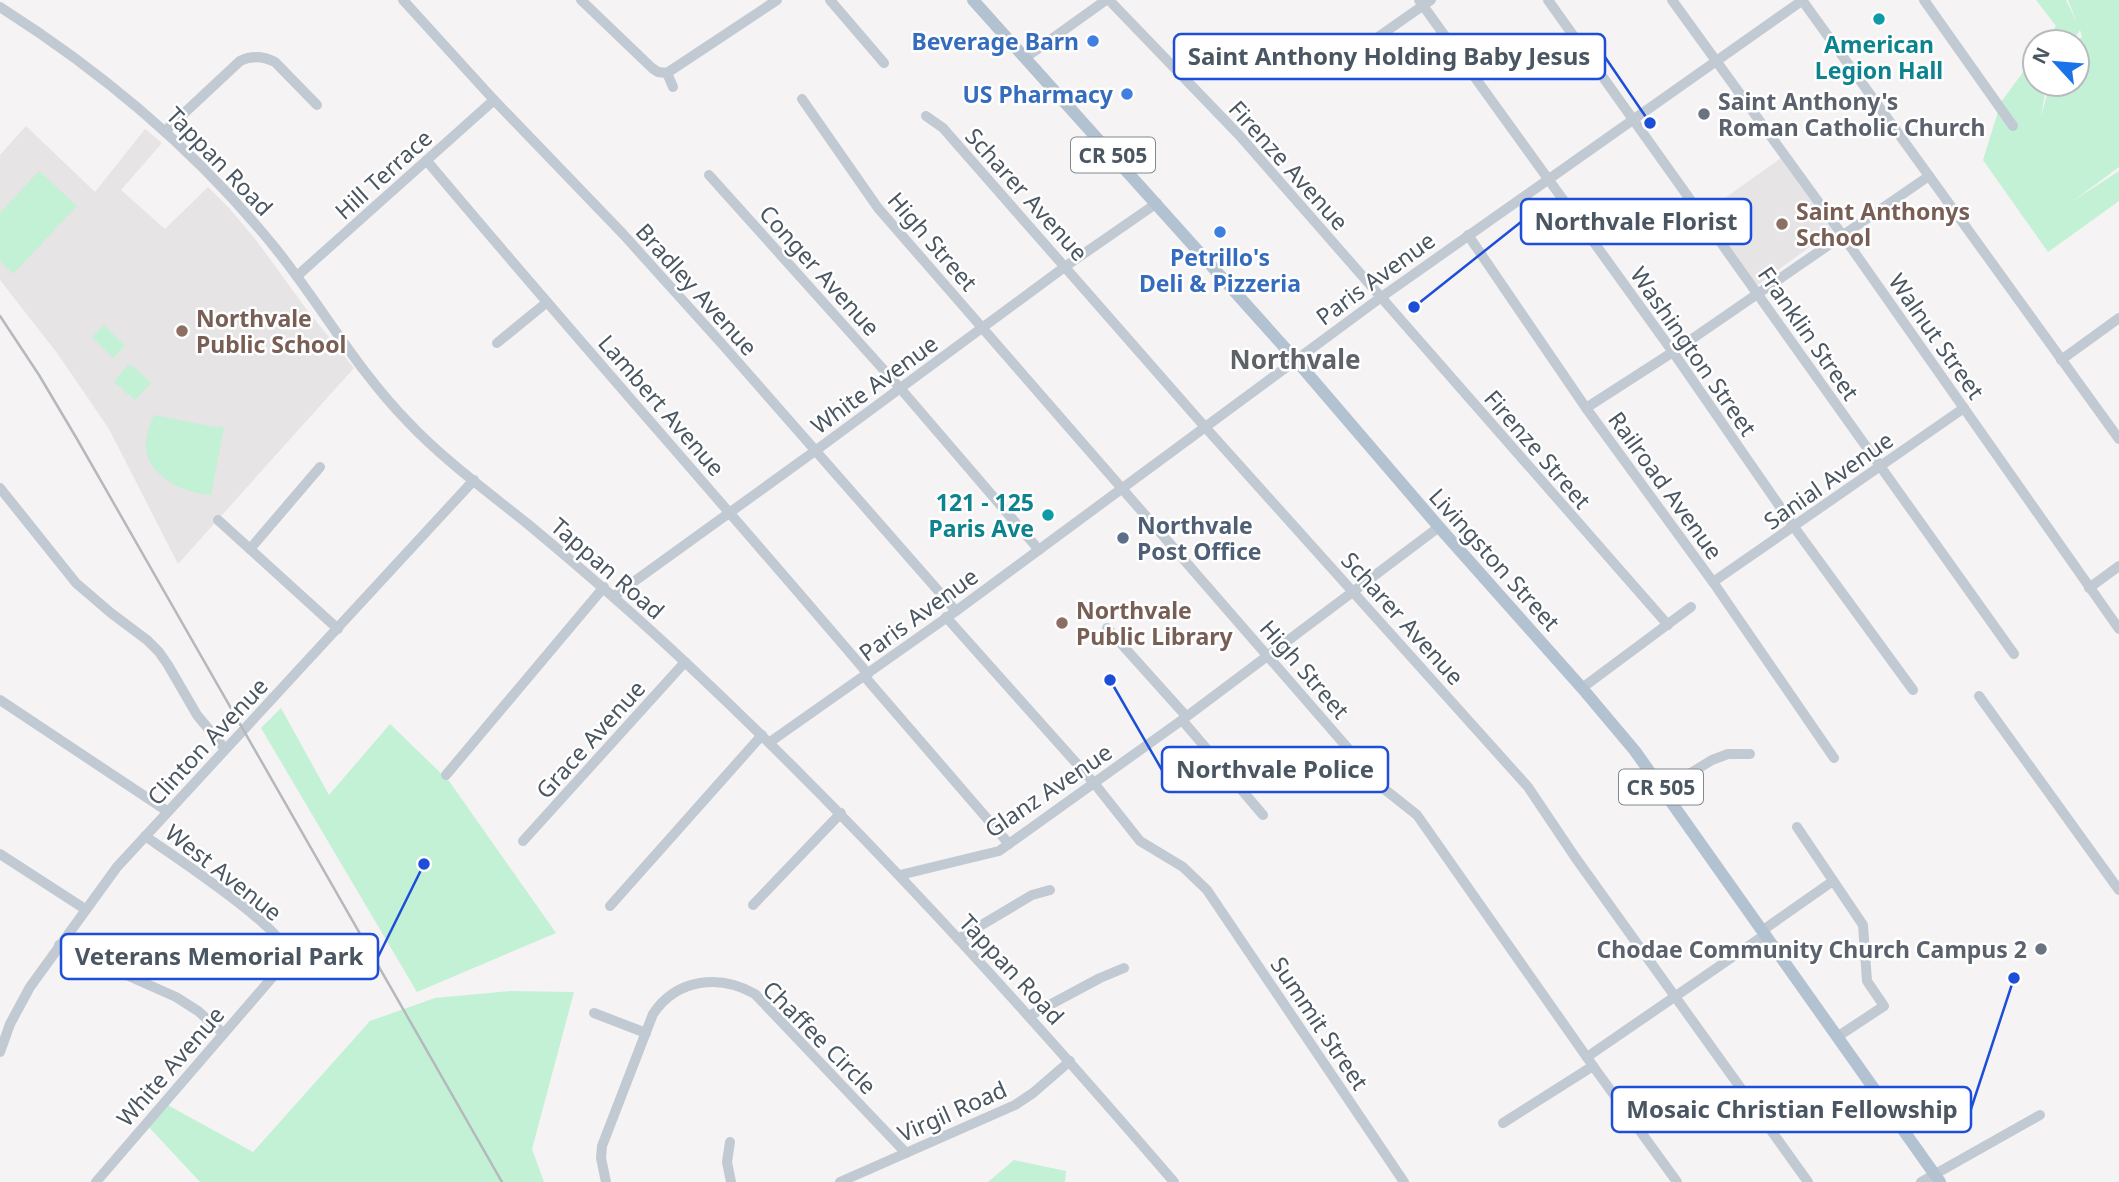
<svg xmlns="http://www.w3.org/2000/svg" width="2119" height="1182" viewBox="0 0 2119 1182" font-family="'Noto Sans',sans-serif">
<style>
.education{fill:#e6e4e5}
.green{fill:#c3f1d5}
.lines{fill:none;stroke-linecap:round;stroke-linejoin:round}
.minor{stroke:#c1cad2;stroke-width:10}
.major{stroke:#b3c2d1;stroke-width:12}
.rail{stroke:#b5b8bd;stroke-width:2.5}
.culture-dot{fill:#0f9aa8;stroke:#fff;stroke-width:2.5}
.shop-dot{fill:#3f7fe0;stroke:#fff;stroke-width:2.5}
.worship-dot{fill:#6b7280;stroke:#fff;stroke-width:2.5}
.education-dot{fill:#8d6e63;stroke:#fff;stroke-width:2.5}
.service-dot{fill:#5c6f8a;stroke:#fff;stroke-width:2.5}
.labels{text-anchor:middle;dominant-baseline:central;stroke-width:5;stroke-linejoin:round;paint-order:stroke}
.shield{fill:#fff;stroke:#808990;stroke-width:2}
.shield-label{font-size:21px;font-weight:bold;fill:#4a5661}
.shop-label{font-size:23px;font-weight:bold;fill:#366cbe;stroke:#fff;text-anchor:end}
.culture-label{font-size:23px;font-weight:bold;fill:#0d838f;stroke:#fff}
.worship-label{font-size:23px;font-weight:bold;fill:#5b616d;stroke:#fff;text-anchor:start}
.street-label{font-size:23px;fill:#4a5661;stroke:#fff}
.education-label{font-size:23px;font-weight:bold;fill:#785e54;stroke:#fff;text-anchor:start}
.service-label{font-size:23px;font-weight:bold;fill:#4e5e75;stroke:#fff;text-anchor:start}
.quarter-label{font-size:26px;font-weight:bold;fill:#5f6368;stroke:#fff}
.leader{fill:none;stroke:#1d4ed8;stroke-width:2.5}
.callout-dot{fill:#1d4ed8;stroke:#fff;stroke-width:2.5}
.callout{fill:#fff;stroke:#1d4ed8;stroke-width:2.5}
.callout-label{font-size:24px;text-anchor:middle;font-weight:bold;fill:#4a5661}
</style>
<rect width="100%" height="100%" fill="#f5f3f3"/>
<g class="education">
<polygon points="26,126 95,192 145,129 162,143 121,190 165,229 208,187 229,208 256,240 307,310 354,368 178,564 109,429 57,353 0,280 0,155"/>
<polygon points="1781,158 1832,231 1756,286 1704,213"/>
</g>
<g class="green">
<polygon points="2036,0 2066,0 2077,23 2068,0 2119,0 2119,167 2073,201 2119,171 2119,201 2048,252 1983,160 2001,102 2035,56 2035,84 2050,84 2045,93 2041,118 2046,98 2054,84 2077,84 2077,45 2082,36 2080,30 2072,42 2045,42 2056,26"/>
<polygon points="39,171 77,206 13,274 0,261 0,213"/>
<polygon points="104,325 125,346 113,358 92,337"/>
<polygon points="128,365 133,366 151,383 135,400 115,383 115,380"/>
<path d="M 154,415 L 215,427 L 221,426 L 224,428 L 211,495 C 185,493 149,478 146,448 C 145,437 150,425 154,415 Z"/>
<polygon points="281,708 329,795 390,724 449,781 556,933 417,992 261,728"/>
<polygon points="510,991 574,992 532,1149 544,1182 200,1182 145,1123 164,1103 253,1152 370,1021 435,998"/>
<polygon points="1014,1160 1066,1171 1065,1182 988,1182"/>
</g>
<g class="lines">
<g class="minor">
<polyline points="403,0 494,100 623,234 722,344 956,611"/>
<polyline points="581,0 652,68 658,72 667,73 777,0"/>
<polyline points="830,0 884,63"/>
<polyline points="1109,0 1239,135 1668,625"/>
<polyline points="1419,0 1673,352 1794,527 1913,690"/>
<polyline points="1548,0 2014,654"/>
<polyline points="1672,0 1843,236 2119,629"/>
<polyline points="1802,0 2119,439"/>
<polyline points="1924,0 2013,126"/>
<path d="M 0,7 C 104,73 198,152 276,249 C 321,305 357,370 408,422 C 444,460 488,492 529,525 C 583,570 635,615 686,663 C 860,826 1019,1002 1174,1182"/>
<polyline points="1025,58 1106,0"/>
<polyline points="1348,58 1431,0"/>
<polyline points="667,73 673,87"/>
<polyline points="802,99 878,208 1372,776 1383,788 1417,815 1593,1066 1677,1182"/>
<polyline points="926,116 943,128 1205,427 1528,787 1575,857 1808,1182"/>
<path d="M 165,131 L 240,61 C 252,55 263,56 275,62 L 317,105"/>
<path d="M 427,161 C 572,334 722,502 868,674"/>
<polyline points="709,175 900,388 1039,550"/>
<polyline points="1468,235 1586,408 1713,582 1834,758"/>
<polyline points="297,276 494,100"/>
<polyline points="497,343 546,303"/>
<polyline points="2061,360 2119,318"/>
<polyline points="1586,408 1673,352 1929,176"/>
<polyline points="0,488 76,583 111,613 147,640 159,652 168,665 197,715 225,749"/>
<polyline points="218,520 338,629"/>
<polyline points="250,549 320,467"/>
<polyline points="1713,582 1964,408"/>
<polyline points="2089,588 2119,566"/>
<polyline points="614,596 815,451 1066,266 1157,203"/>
<polyline points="946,617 1094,783 1140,841 1183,867 1207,890 1404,1182"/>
<polyline points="1107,628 1186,716"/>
<polyline points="865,677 1009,844"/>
<polyline points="1582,688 1691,607"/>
<polyline points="1979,696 2119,890"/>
<polyline points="0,700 167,811"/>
<polyline points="1182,720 1263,815"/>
<polyline points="770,742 956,611 1380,298 1803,0"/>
<polyline points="446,775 604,587"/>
<polyline points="1663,790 1712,760 1728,754 1750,754"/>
<polyline points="1797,827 1863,925 1867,981 1884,1006 1837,1037"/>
<polyline points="523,841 685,662"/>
<polyline points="0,854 85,909"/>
<polyline points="900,875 999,851 1182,720 1439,527"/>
<polyline points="753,905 841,813"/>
<polyline points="610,906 762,735"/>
<polyline points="1763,930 1833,881"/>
<polyline points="958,939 1032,895 1050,890"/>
<polyline points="59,945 176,997 198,1011 223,1033"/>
<polyline points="594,1013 646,1033"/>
<polyline points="1029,1016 1100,978 1124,968"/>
<polyline points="0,1052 10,1024 30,987 117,867 474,480"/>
<polyline points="1587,1057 1766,934"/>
<polyline points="1503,1123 1593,1066"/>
<polyline points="730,1142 727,1162 731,1182"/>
<path d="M 96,1182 L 276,973 C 282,966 287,958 284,948 C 276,923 171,854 145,836"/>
<path d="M 606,1182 L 601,1158 L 602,1146 L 653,1014 C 677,978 720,974 755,994 L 906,1153"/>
<polyline points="840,1182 1015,1105 1033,1093 1070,1061"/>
<polyline points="1921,1182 2040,1115"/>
</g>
<polyline class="major" points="973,0 1295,359 1439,527 1582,688 1635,751 1940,1182"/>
<polyline class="rail" points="0,316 39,375 77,439 502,1182"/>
</g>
<g class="culture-dot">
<circle cx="1879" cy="19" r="7"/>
<circle cx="1048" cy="515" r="7"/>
</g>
<g class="shop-dot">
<circle cx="1093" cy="41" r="7"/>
<circle cx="1127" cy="94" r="7"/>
<circle cx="1220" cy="232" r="7"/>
</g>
<g class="worship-dot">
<circle cx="1704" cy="114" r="7"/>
<circle cx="2041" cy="949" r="7"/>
</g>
<g class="education-dot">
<circle cx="1782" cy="224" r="7"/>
<circle cx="182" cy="331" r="7"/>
<circle cx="1062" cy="623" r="7"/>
</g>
<circle class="service-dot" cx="1123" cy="538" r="7"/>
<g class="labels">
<g class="shield">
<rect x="1071" y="137.5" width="84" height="35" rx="5"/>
<rect x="1619" y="769.5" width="84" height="35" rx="5"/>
</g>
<g class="shield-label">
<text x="1113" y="155">CR 505</text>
<text x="1661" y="787">CR 505</text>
</g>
<g class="shop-label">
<text x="1079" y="41">Beverage Barn</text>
<text x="1113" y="94">US Pharmacy</text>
<text x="1220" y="257" text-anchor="middle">Petrillo's<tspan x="1220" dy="26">Deli &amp; Pizzeria</tspan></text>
</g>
<g class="culture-label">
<text x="1879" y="44">American<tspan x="1879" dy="26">Legion Hall</tspan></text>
<text x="1034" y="502" text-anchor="end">121 - 125<tspan x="1034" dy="26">Paris Ave</tspan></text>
</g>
<g class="worship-label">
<text x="1718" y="101">Saint Anthony's<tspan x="1718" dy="26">Roman Catholic Church</tspan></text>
<text x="2027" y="949" text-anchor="end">Chodae Community Church Campus 2</text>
</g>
<g class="street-label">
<text transform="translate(220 161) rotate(46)">Tappan Road</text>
<text transform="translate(1289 165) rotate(48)">Firenze Avenue</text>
<text transform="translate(383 174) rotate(-42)">Hill Terrace</text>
<text transform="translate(1027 194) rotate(48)">Scharer Avenue</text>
<text transform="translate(933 241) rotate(49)">High Street</text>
<text transform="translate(820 270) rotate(48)">Conger Avenue</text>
<text transform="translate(1375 278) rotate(-36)">Paris Avenue</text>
<text transform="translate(697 289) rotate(48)">Bradley Avenue</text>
<text transform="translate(1809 333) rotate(55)">Franklin Street</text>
<text transform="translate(1937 336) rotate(55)">Walnut Street</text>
<text transform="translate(1694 351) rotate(55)">Washington Street</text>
<text transform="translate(874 384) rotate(-36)">White Avenue</text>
<text transform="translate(662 405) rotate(49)">Lambert Avenue</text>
<text transform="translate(1538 449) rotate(49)">Firenze Street</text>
<text transform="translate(1828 480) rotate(-35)">Sanial Avenue</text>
<text transform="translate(1666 485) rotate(54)">Railroad Avenue</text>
<text transform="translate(1495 559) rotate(48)">Livingston Street</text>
<text transform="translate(608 568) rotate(41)">Tappan Road</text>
<text transform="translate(918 614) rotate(-36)">Paris Avenue</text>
<text transform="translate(1403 618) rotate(48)">Scharer Avenue</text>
<text transform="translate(1305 669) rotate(49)">High Street</text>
<text transform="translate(590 739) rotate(-48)">Grace Avenue</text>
<text transform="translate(207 741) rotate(-47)">Clinton Avenue</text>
<text transform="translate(1048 790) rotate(-34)">Glanz Avenue</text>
<text transform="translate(224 872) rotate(38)">West Avenue</text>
<text transform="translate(1012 969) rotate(47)">Tappan Road</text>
<text transform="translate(1320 1023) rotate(56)">Summit Street</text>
<text transform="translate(820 1037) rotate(45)">Chaffee Circle</text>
<text transform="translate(170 1066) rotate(-49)">White Avenue</text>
<text transform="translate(952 1111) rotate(-24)">Virgil Road</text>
</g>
<g class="education-label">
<text x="1796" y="211">Saint Anthonys<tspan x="1796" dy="26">School</tspan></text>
<text x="196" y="318">Northvale<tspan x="196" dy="26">Public School</tspan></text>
<text x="1076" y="610">Northvale<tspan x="1076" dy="26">Public Library</tspan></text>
</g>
<g class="service-label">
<text x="1137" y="525">Northvale<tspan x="1137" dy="26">Post Office</tspan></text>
</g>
<g class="quarter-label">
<text x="1295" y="359">Northvale</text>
</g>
</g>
<path class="leader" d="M1650 123L1605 57M1414 307L1521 222M1110 680L1162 770M424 864L378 957M2014 978L1971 1109"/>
<g class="callout-dot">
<circle cx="1650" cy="123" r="7"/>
<circle cx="1414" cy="307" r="7"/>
<circle cx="1110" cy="680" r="7"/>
<circle cx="424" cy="864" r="7"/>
<circle cx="2014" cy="978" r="7"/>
</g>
<g class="callout">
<rect x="1174" y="34" width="431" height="45" rx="7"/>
<rect x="1521" y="199" width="230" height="45" rx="7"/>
<rect x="1162" y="747" width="226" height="45" rx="7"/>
<rect x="61" y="934" width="317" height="45" rx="7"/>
<rect x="1612" y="1087" width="359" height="45" rx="7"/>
</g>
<g class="callout-label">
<text x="1389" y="65">Saint Anthony Holding Baby Jesus</text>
<text x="1636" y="230">Northvale Florist</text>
<text x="1275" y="778">Northvale Police</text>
<text x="219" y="965">Veterans Memorial Park</text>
<text x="1792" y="1118">Mosaic Christian Fellowship</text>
</g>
<g transform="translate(2056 63) rotate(296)"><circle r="33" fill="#ffffff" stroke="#b7bbc0" stroke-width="2"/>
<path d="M0-5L12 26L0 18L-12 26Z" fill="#1a73e8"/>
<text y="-10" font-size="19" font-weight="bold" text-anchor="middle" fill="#4a5661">N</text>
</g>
</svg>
